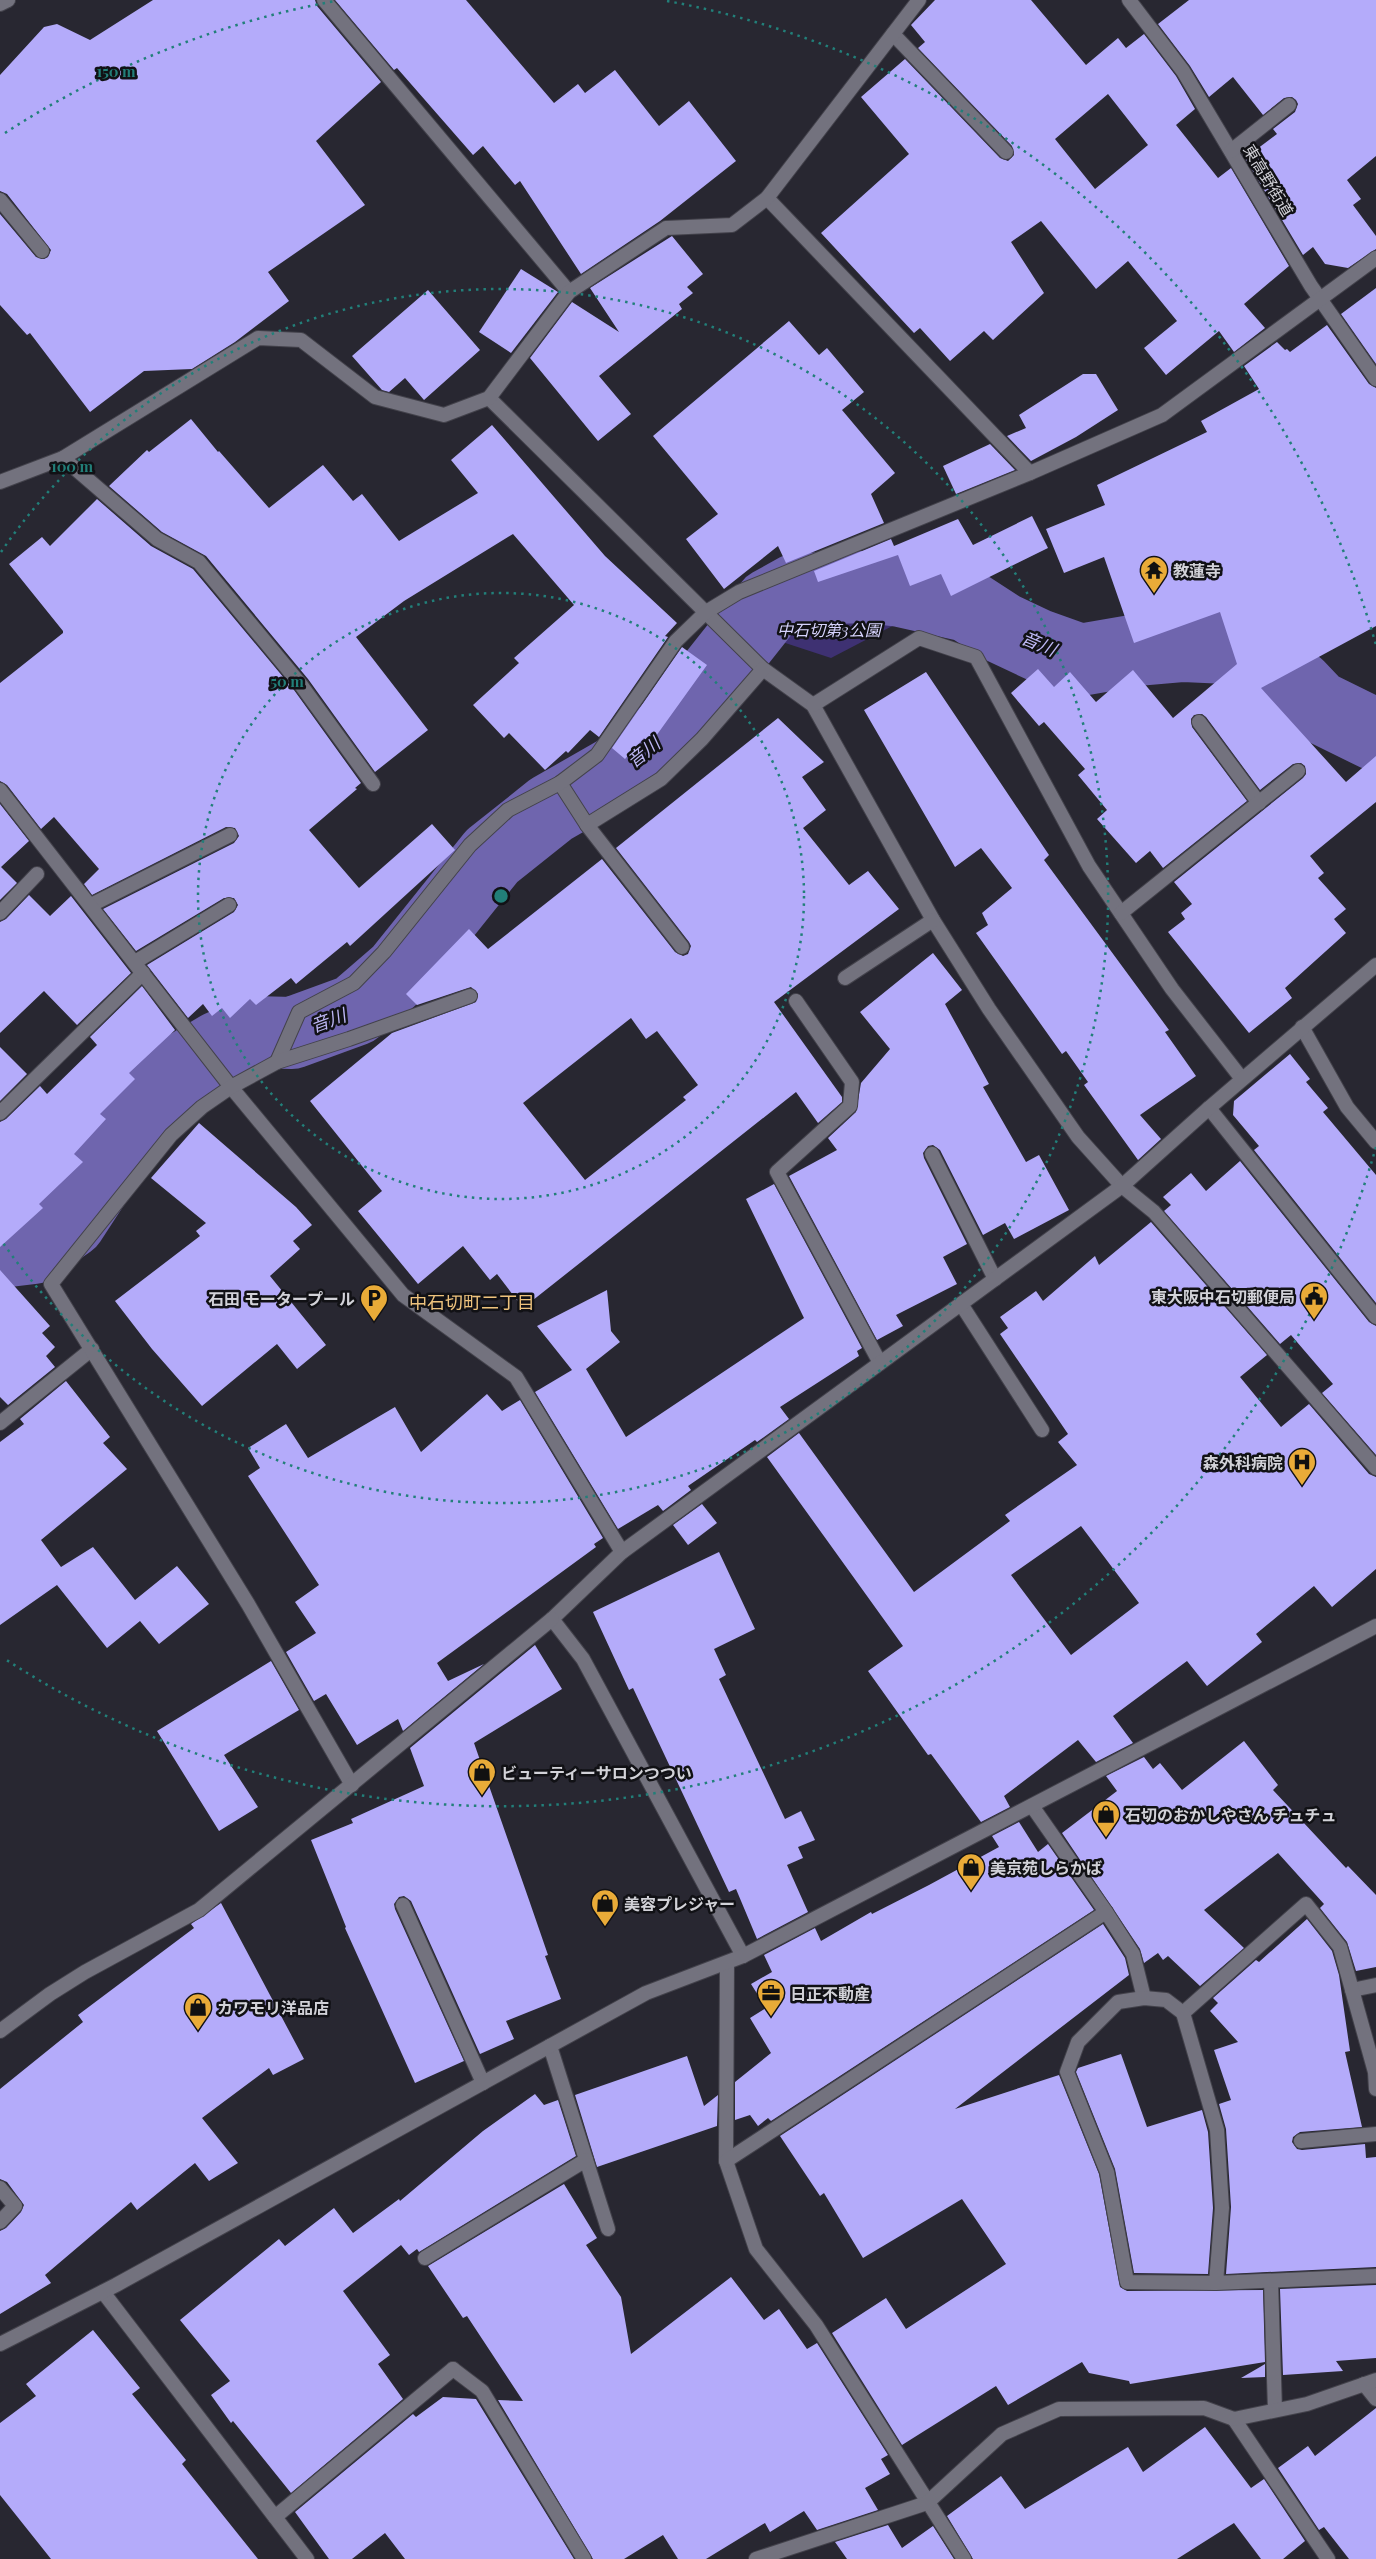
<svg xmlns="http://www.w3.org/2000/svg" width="1376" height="2559" viewBox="0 0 1376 2559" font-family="'Playfair Display','Noto Sans JP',serif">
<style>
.green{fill:#3e3172}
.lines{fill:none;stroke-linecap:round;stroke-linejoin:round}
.river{stroke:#6f65ae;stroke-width:72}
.building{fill:#b4abfa;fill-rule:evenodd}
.service-casing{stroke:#43424b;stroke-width:16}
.minor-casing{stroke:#43424b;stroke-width:16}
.tertiary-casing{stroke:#43424b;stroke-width:16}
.service{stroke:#73727e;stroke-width:14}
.minor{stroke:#73727e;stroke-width:14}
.tertiary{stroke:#73727e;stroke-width:14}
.ring{fill:none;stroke:#227f79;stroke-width:2.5;stroke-dasharray:2.5 5}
.labels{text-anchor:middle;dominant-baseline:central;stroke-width:5;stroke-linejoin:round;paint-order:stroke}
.street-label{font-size:16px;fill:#d2d2d8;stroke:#111115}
.poi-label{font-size:16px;font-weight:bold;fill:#d2d2d8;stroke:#111115;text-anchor:start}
.park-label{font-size:16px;font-style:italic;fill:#d6d3fc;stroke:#111115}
.water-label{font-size:18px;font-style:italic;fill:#bdb7f4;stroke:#111115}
.neighbourhood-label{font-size:18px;fill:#edc27d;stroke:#111115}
.centre{fill:#227f79;stroke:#111115;stroke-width:2.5}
.ring-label{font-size:15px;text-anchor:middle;font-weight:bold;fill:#227f79;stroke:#111115;stroke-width:5;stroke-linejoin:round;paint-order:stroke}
</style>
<rect width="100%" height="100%" fill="#282731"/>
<polygon class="green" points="857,596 925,609 831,658 764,636 790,610"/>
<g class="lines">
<polyline class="river" points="0,1252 33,1248 70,1222 150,1099 187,1066 219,1047 253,1032 292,1033 355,1010 399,972 492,856 551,809 640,758 678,720 770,604 797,589 868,587 901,591 968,606 1002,628 1038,645 1080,660 1138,650 1184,646 1228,648 1260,663 1298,686 1317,706 1376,735"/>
</g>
<g class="building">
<polygon points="153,0 315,0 317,6 381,82 316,141 365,205 268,272 289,301 235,342 192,369 144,371 90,412 30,333 27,335 0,305 0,214 36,257 44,259 48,257 51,250 7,194 0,191 0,75 44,27 57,24 90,40"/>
<polygon points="335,0 466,0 554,103 578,84 585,93 615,70 659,126 689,101 736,161 660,221 581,274 520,181 515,185 483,146 473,155 397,68 394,70"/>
<path d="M 935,0 L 1031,0 L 1086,65 L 1118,38 L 1126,48 L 1144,34 L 1176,76 L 1195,109 L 1176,125 L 1218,178 L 1231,168 L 1289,266 L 1244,304 L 1265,328 L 1234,352 L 1219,331 L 1166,375 L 1144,348 L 1177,321 L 1128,261 L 1096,289 L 1041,221 L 1011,242 L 1044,293 L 993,340 L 984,331 L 950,361 L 920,328 L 914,333 L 821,233 L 909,154 L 861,97 L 905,59 L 1000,158 L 1008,161 L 1014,155 L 1012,146 L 918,48 L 925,42 L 911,25 ZM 1108,94 L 1148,145 L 1095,189 L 1055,139 Z"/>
<polygon points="1189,0 1376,0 1376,156 1347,180 1361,199 1353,205 1376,236 1376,249 1348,268 1325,264 1313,247 1303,255 1245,158 1277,134 1273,129 1295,112 1298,104 1296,100 1292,97 1284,98 1263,115 1233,77 1209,97 1190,66 1158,24"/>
<polygon points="672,236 703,274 687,287 693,293 679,304 682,309 599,376 631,414 598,441 530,358 572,302 619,332 590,288"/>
<polygon points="521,269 558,292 511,353 479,332"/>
<polygon points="1376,288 1376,364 1341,314"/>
<polygon points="428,290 480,350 424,400 405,378 389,392 382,390 352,356"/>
<polygon points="789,321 819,355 827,348 864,392 842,410 895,473 871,494 884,523 786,563 778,546 724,589 686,539 718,514 653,436"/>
<polygon points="1327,325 1369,384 1376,388 1376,626 1261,688 1346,782 1376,756 1376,802 1310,856 1324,873 1318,878 1346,909 1334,919 1346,933 1285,988 1292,998 1249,1033 1168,932 1185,919 1181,913 1192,904 1174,882 1303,778 1306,774 1305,766 1301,763 1293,764 1260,790 1206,717 1202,714 1194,715 1191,719 1192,727 1247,801 1163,868 1150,851 1136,863 1097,819 1107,810 1078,775 1085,769 1044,722 1039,726 1011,693 1038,669 1054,687 1070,672 1096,702 1133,670 1173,718 1237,664 1220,612 1134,643 1104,557 1064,573 1046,529 1105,505 1097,485 1207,432 1201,421 1259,389 1244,366 1277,342 1285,350 1287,349 1290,352"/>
<polygon points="1083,374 1096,374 1118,410 1076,437 1031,461 1007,436 1026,428 1019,415"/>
<polygon points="191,419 218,452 219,451 269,508 323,465 353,501 362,494 399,541 478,493 451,460 492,425 605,556 677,623 665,636 668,637 599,737 590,730 568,753 566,751 545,770 509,733 504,738 473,705 519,663 514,658 574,605 513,534 404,601 356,637 428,730 375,772 308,679 206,556 162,532 109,486 147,450 149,452"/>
<polygon points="990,444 1015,470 956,494 943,466"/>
<polygon points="97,499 151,546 193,569 294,690 361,783 355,788 357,789 309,830 359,888 432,824 455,850 350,946 347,942 296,984 291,978 256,1005 250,999 230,1018 222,1008 212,1016 203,1004 188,1018 147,965 234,912 238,905 234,898 224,898 136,951 103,909 234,843 239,836 235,828 226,827 92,895 84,884 99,869 54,817 41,829 7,785 0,781 0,683 63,633 63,631 9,564 42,537 50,546"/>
<polygon points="1032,516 1048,548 951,596 941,574 910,586 898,555 818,582 814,571 891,539 894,546 958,519 973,545"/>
<polygon points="682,647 707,665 651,743 644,738 625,759 612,748"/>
<polygon points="926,672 1049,855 1044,860 1169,1030 1165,1032 1196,1076 1140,1115 1161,1139 1138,1160 1084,1085 1088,1082 1066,1051 1062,1054 976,933 988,925 982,913 1012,888 981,848 955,867 864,710"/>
<path d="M 778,718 L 824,762 L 802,777 L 826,810 L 803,828 L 849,885 L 868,871 L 899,909 L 774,1002 L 842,1097 L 842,1102 L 818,1123 L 796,1092 L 523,1308 L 497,1274 L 490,1280 L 463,1246 L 418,1284 L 358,1211 L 382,1191 L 310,1101 L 392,1033 L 476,1002 L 478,994 L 471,987 L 417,1005 L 406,994 L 469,929 L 488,949 L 602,859 L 675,952 L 683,956 L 688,954 L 691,946 L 689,942 L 616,848 ZM 631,1018 L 646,1039 L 657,1031 L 698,1085 L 683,1097 L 686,1100 L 585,1180 L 523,1103 Z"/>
<polygon points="0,804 29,841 1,867 17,883 0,900"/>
<polygon points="29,895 50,916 71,896 131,973 77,1025 44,991 0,1033 0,922 6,919"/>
<polygon points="933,953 962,990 945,1004 989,1084 983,1087 1026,1162 1039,1155 1069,1210 1014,1239 1005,1223 983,1235 940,1150 933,1145 928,1146 923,1153 924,1158 967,1244 943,1257 957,1284 896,1315 903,1326 877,1340 789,1176 837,1150 828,1138 856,1112 861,1083 890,1049 860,1012"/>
<polygon points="142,986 175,1030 129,1073 135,1079 100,1114 106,1119 74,1154 83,1162 39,1204 43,1208 0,1247 0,1122 6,1119 40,1086 47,1094 97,1045 90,1037"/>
<polygon points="0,1047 27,1074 0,1101"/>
<polygon points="1290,1054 1310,1079 1306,1082 1328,1108 1323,1112 1376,1175 1376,1303 1254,1150 1259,1146 1233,1115 1234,1101"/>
<polygon points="199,1123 296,1207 312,1225 293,1241 300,1249 270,1276 326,1345 297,1369 277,1344 202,1406 152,1349 115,1301 200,1236 196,1231 206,1223 151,1178"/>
<polygon points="1240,1161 1369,1322 1376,1326 1376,1455 1322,1393 1333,1384 1291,1335 1280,1344 1164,1211 1171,1205 1163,1197 1191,1173 1206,1191"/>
<polygon points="774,1184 862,1348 857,1351 859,1356 780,1407 789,1419 757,1442 755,1440 688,1486 691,1490 663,1511 658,1505 618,1529 535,1392 572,1370 537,1326 607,1290 611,1331 620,1342 586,1369 626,1437 804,1318 746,1199"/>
<path d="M 1151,1222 L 1267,1355 L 1240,1377 L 1281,1427 L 1309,1404 L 1369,1474 L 1376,1477 L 1376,1569 L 1332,1607 L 1314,1586 L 1256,1634 L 1262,1642 L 1207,1686 L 1187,1661 L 1113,1716 L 1133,1743 L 1096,1762 L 1078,1740 L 1004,1796 L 1010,1807 L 981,1822 L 931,1754 L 928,1755 L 868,1671 L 903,1646 L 767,1457 L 799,1433 L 914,1592 L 1010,1521 L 1005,1515 L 1077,1465 L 1058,1442 L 1068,1434 L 1000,1334 L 1008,1328 L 1000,1317 L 1036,1291 L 1043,1301 L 1095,1256 L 1099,1265 ZM 1081,1526 L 1139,1603 L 1071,1655 L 1011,1575 Z"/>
<polygon points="0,1270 50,1326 42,1333 55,1347 46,1356 55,1367 8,1405 0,1397"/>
<polygon points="66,1381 110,1437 103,1443 127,1469 41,1540 61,1567 93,1547 135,1600 177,1566 209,1604 159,1644 140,1621 107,1648 57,1585 0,1625 0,1442 24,1424 20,1419"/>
<polygon points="487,1394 502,1411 520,1400 603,1538 594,1544 596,1547 437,1663 448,1681 484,1664 403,1731 398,1719 357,1745 326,1694 314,1701 286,1652 316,1633 295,1602 319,1585 248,1476 260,1468 248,1448 286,1424 308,1458 395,1407 421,1452"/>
<polygon points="702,1504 717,1523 688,1545 673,1525"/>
<polygon points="719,1552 755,1629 714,1649 726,1675 719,1679 785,1819 801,1811 815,1840 798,1847 803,1858 787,1865 808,1912 757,1939 736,1889 729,1892 633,1688 629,1690 593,1612"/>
<polygon points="535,1645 562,1689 474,1743 529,1900 548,1955 545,1956 561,1999 506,2021 514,2039 480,2054 411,1901 404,1896 399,1897 394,1904 395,1909 464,2061 415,2083 345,1928 346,1927 311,1840 353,1823 351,1819 424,1786 410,1748"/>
<polygon points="271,1661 299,1710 224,1755 258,1807 219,1831 157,1731"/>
<polygon points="1244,1741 1278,1785 1273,1790 1346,1868 1348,1866 1376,1895 1376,1967 1356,1971 1347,1942 1320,1908 1324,1904 1278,1853 1204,1910 1244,1948 1200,1986 1168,1956 1163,1960 1158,1953 1144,1963 1140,1949 1062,1833 1117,1791 1106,1776 1144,1757 1153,1769 1160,1763 1182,1790"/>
<polygon points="1019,1822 1038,1852 1048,1844 1094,1910 771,2121 768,2118 758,2126 750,2115 735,2120 735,2082 771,2053 750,2018 766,2008 751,1984 772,1972 764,1955 815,1928 821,1941 871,1912 872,1914 929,1885 999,1847 992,1836"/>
<polygon points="221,1903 304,2059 273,2075 269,2068 202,2118 238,2163 209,2181 195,2163 137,2210 131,2202 45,2275 51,2283 0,2314 0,2231 6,2228 21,2212 24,2205 7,2182 0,2179 0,2089 83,2022 78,2015 194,1928 191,1924"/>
<polygon points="1307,1919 1332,1951 1339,1975 1350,2051 1345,2052 1362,2127 1300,2132 1293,2137 1292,2142 1297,2149 1302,2150 1365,2144 1366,2158 1376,2157 1376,2267 1226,2274 1231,2207 1226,2129 1219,2104 1231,2100 1214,2050 1238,2042 1210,2011 1218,2003 1213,1998 1256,1960 1259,1962"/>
<polygon points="1103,1924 1125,1958 1129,1975 955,2109 1059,2075 1099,2174 1120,2287 1127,2291 1263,2290 1265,2362 1130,2384 1129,2381 1089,2373 1082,2362 1008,2405 996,2386 902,2445 832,2333 886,2298 906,2329 1006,2264 962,2199 863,2258 824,2193 820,2196 780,2136"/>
<polygon points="1121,2054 1147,2127 1202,2110 1208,2132 1213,2208 1208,2274 1134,2273 1115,2169 1076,2072 1078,2068"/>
<polygon points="687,2056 704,2106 718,2095 717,2126 597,2167 575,2095"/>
<polygon points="535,2094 544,2105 558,2100 576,2156 419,2252 417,2249 409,2255 401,2245 343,2291 390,2355 378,2364 403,2399 291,2493 233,2421 231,2423 211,2395 230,2381 180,2320 279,2239 285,2246 334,2208 353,2233 399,2199 400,2201 483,2131"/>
<polygon points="564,2184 597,2238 586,2245 621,2297 631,2354 731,2277 764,2320 779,2309 807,2349 817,2343 888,2455 881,2459 890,2474 865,2488 878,2510 817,2530 804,2511 770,2532 765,2523 706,2559 678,2559 663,2535 624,2559 593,2559 498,2400 523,2401 467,2316 463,2318 428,2266"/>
<polygon points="1376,2285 1376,2358 1336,2361 1343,2371 1283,2375 1280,2289"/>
<polygon points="93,2330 140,2388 132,2394 186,2460 182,2464 258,2559 51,2559 0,2495 0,2423 36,2396 26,2384"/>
<polygon points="1265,2364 1265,2377 1241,2378 1260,2367"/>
<polygon points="443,2397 476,2399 574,2559 405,2559 385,2533 352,2559 329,2559 295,2512 413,2414 416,2417"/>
<polygon points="1376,2408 1376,2559 1349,2559 1324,2527 1319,2530 1278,2468 1308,2446 1315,2456"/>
<polygon points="1205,2427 1251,2488 1264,2479 1305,2541 1283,2559 1261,2559 1234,2523 1177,2559 973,2559 947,2516 1001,2476 1025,2509 1128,2447 1143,2472"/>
<polygon points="888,2525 902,2548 933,2526 954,2559 847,2559 835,2542"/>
</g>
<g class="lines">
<g class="service-casing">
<g id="service">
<polyline points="91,905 230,835"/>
<polyline points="135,962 229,905"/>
<polyline points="0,1113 143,973"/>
<polyline points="932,1154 995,1279"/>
<polyline points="961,1304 1042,1430"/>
<polyline points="403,1905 483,2083"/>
<polyline points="550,2046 608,2229"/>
<polyline points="425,2258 586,2160"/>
<polyline points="1271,2281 1275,2410"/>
<polyline points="453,2369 482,2391 584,2559"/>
<polyline points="1234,2419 1328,2559"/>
</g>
</g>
<g class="minor-casing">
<g id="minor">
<polyline points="324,0 569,292"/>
<polyline points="1129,0 1183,71 1311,286 1376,379"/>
<polyline points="0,4 8,0"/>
<polyline points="893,34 1006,152"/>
<polyline points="1231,151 1289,105"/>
<polyline points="767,198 1030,473"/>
<polyline points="0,200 42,251"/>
<polyline points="489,398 763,669 813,705 933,920 989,1009 1078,1137 1122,1186 1154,1212 1376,1468"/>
<polyline points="63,458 157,539 199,562 301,685 373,784"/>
<polyline points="0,482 63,458 258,338 301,340 375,397 444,415 489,398 569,292 666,228 732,225 767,198 919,0"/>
<polyline points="813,705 919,638 976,657 1089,866 1172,989 1242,1079"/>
<polyline points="1199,722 1259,803"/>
<polyline points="560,783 587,825 682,947"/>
<polyline points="0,790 231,1087 403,1295 516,1377 622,1552"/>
<polyline points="587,825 661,779 702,739 763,669"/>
<polyline points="0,913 37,874"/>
<polyline points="1121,913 1298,771"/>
<polyline points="845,978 933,920"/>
<polyline points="796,1001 852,1082 850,1106 777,1172 880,1363"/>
<polyline points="1302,1027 1347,1107 1376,1142"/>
<polyline points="277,1062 299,1012 354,983 384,952 470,845 508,810 560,783 597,755 676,641 706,612 739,592 1030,473 1162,415 1376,258"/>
<polyline points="1209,1108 1376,1317"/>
<polyline points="0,1423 92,1349"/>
<polyline points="352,1785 248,1604 51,1284 171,1135 202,1107 231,1087 277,1062 349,1039 470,996"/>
<polyline points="1032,1806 1106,1912 1133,1954 1144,1998"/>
<polyline points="743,1956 583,1659 552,1619 622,1552 1122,1186 1209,1108 1376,965"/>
<polyline points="727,1963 726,2161 756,2249 816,2325 964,2559"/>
<polyline points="1352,1990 1376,1985"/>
<polyline points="1183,2013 1306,1904 1340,1947 1375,2072 1376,2089"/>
<polyline points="0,2031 50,1994 85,1972 199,1910 552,1619"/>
<polyline points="1301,2141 1376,2134"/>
<polyline points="726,2161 1106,1912"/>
<polyline points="0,2188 15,2206 0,2222"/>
<polyline points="1216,2283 1222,2208 1217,2130 1183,2013 1166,2000 1144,1998 1118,2002 1078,2042 1067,2072 1107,2172 1127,2282 1216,2283 1376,2276"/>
<polyline points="103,2292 307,2559"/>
<polyline points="1364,2384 1376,2399"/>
<polyline points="275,2517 453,2369"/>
<polyline points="756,2559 927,2503 1002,2434 1059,2409 1204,2408 1234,2419 1307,2404 1376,2380"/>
</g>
</g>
<g class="tertiary-casing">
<polyline id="tertiary" points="0,2344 116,2285 646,1993 743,1956 1376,1626"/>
</g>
<use href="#service" class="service"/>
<use href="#minor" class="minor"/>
<use href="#tertiary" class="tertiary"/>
</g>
<g class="ring">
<circle cx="501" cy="896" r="303"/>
<path d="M1 552A607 607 0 1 1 1 1240"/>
<path d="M1376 1147A910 910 0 0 1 5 1659M5 133A910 910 0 0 1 335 1M667 1A910 910 0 0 1 1376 645"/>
</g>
<defs>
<g id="temple-pin" transform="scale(1.4375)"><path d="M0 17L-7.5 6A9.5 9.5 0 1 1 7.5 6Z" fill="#e9ab38" stroke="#111115"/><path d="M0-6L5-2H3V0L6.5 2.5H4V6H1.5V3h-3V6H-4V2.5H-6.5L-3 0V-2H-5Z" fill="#111"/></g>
<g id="civic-pin" transform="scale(1.4375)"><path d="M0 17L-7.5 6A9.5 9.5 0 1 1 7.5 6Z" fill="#e9ab38" stroke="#111115"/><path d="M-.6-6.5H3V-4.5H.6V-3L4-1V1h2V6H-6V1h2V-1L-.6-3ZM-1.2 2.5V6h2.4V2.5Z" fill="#111"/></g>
<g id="parking-pin" transform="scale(1.4375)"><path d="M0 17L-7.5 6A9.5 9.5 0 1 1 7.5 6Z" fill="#e9ab38" stroke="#111115"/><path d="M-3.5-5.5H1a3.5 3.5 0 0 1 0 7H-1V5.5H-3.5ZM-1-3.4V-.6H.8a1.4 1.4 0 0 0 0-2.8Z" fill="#111"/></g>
<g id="hospital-pin" transform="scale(1.4375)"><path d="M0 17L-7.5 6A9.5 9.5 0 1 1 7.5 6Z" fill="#e9ab38" stroke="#111115"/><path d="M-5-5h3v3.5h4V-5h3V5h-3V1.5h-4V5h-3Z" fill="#111"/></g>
<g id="shop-pin" transform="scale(1.4375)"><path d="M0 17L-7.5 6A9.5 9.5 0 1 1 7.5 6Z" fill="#e9ab38" stroke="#111115"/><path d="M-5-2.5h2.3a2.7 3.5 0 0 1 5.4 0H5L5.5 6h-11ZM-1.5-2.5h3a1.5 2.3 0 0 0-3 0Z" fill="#111"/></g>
<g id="office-pin" transform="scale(1.4375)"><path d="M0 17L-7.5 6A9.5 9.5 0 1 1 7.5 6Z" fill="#e9ab38" stroke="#111115"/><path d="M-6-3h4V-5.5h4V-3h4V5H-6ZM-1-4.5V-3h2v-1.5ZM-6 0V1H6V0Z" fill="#111"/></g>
</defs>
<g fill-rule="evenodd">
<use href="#temple-pin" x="1154" y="570"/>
<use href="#civic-pin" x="1314" y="1296"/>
<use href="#parking-pin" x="374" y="1298"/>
<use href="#hospital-pin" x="1302" y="1462"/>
<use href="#shop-pin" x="482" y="1772"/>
<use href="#shop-pin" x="1106" y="1814"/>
<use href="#shop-pin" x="971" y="1867"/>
<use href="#shop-pin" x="605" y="1903"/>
<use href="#office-pin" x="771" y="1993"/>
<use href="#shop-pin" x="198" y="2007"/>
</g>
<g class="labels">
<g class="street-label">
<text transform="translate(1269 180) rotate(59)">東高野街道</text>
</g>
<g class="poi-label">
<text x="1173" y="570">教蓮寺</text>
<text x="1295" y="1296" text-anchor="end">東大阪中石切郵便局</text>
<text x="355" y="1298" text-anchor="end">石田 モータープール</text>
<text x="1283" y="1462" text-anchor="end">森外科病院</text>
<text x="501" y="1772">ビューティーサロンつつい</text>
<text x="1125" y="1814">石切のおかしやさん チュチュ</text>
<text x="990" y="1867">美京苑しらかば</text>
<text x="624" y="1903">美容プレジャー</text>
<text x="790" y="1993">日正不動産</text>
<text x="217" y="2007">カワモリ洋品店</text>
</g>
<g class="park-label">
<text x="829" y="629">中石切第3公園</text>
</g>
<g class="water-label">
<text transform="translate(1039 643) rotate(23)">音川</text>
<text transform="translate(643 752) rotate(-39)">音川</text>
<text transform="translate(328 1020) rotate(-20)">音川</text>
</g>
<g class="neighbourhood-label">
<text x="472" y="1302">中石切町二丁目</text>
</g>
</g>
<circle cx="501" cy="896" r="8" class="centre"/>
<g class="ring-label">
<text x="116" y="77">150 m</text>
<text x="72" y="472">100 m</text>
<text x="287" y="687">50 m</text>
</g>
</svg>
